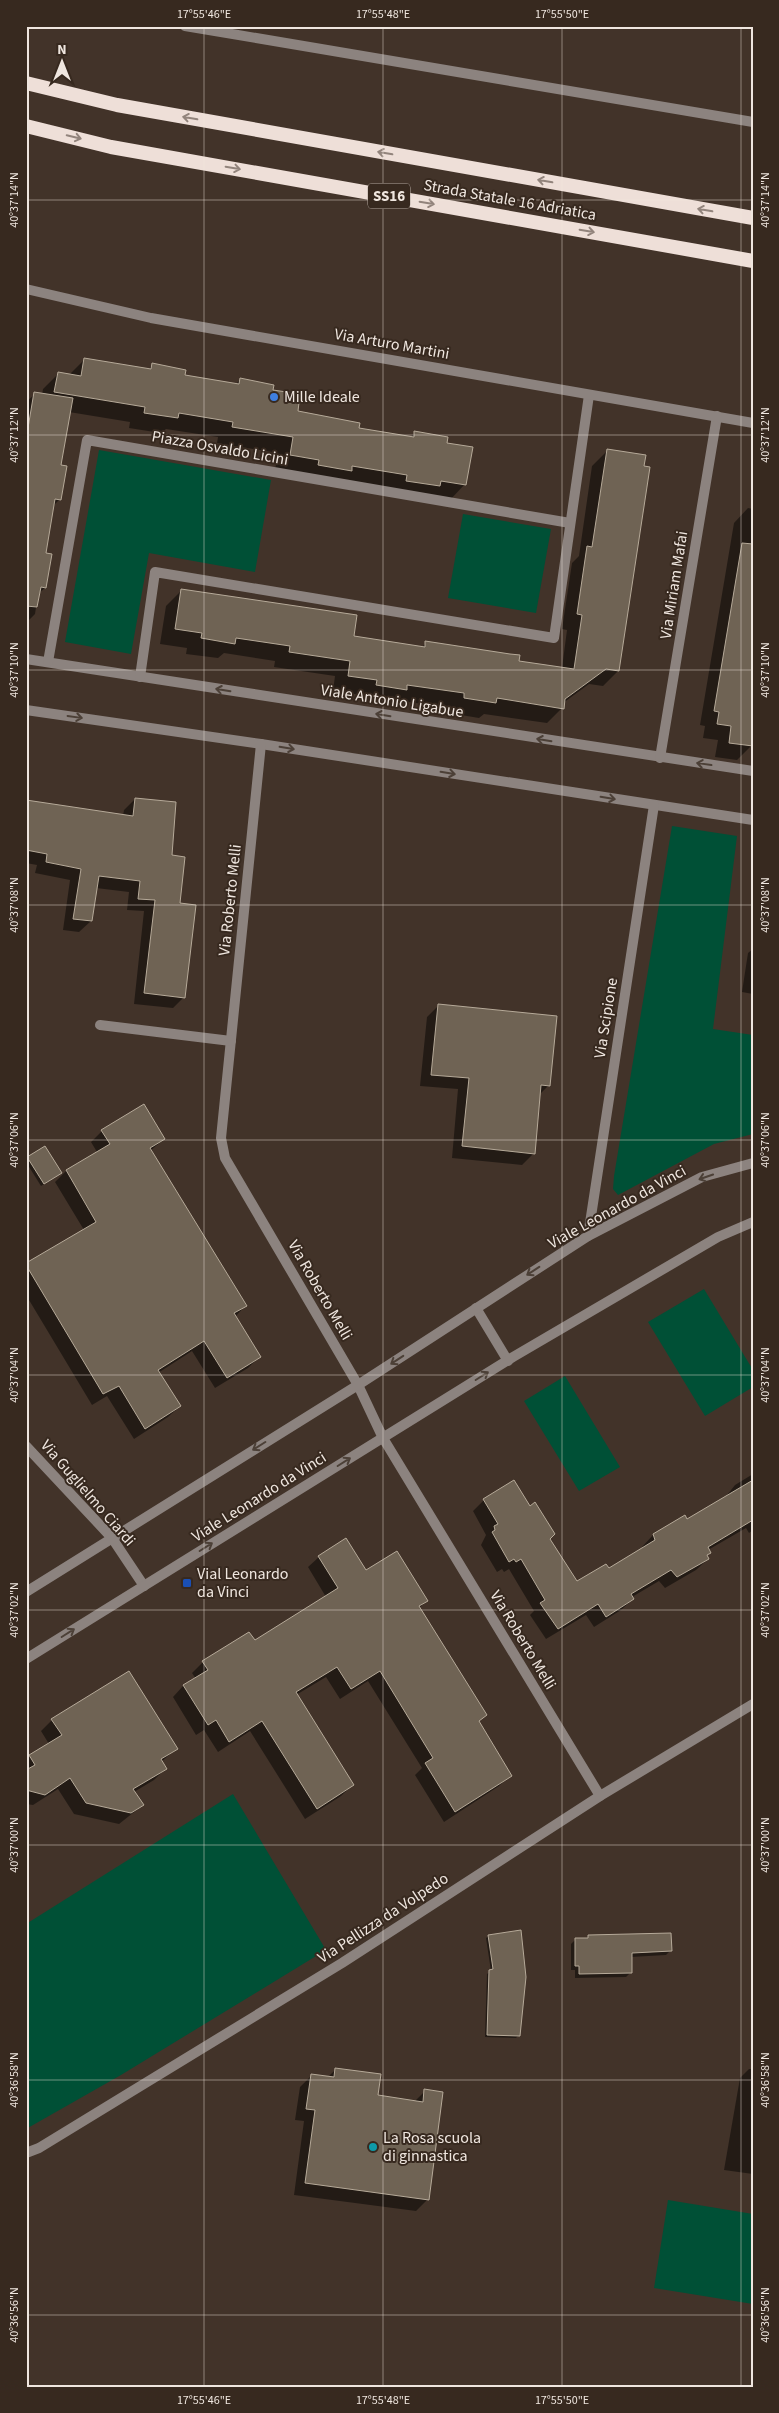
<svg xmlns="http://www.w3.org/2000/svg" width="779" height="2413" viewBox="0 0 779 2413" font-family="'Source Sans 3',sans-serif">
<style>
.green{fill:#005036}
.shadow{fill:#0007}
.building{fill:#6f6354;stroke:#b6aa99}
.lines{fill:none;stroke-linecap:round;stroke-linejoin:round}
.minor{stroke:#8c837f;stroke-width:10}
.tertiary{stroke:#8c837f;stroke-width:10}
.trunk{stroke:#eedfd8;stroke-width:14}
.oneway{stroke:#92847c}
.oneway2{stroke:#4c4037}
.ticks{fill:none;stroke:#efe6df;stroke-width:1;stroke-opacity:0.45}
.shop-dot{fill:#3f7fe0;stroke:#37291f;stroke-width:2}
.transit-dot{fill:#1a4fb4;stroke:#37291f;stroke-width:2}
.culture-dot{fill:#0f9aa8;stroke:#37291f;stroke-width:2}
.labels{text-anchor:middle;dominant-baseline:central;stroke-width:4;stroke-linejoin:round;paint-order:stroke}
.shield{fill:#37291f;stroke:#b8ada5;stroke-width:1}
.shield-label{font-size:15px;font-weight:bold;fill:#efe6df}
.street-label{font-size:16px;fill:#efe6df;stroke:#37291f}
.poi-label{font-size:16px;fill:#efe6df;stroke:#37291f;text-anchor:start}
.neatline{fill:none;stroke:#efe6df;stroke-width:2}
.ticks-label{font-size:12px;text-anchor:middle;fill:#efe6df}
</style>
<rect width="100%" height="100%" fill="#423329"/>
<g class="green">
<polygon points="99,450 271,480 255,572 149,553 131,654 65,642"/>
<polygon points="463,514 551,529 536,613 448,598"/>
<polygon points="672,826 737,836 713,1029 753,1035 753,1134 714,1144 618,1195 613,1189 614,1176"/>
<polygon points="704,1289 753,1370 753,1387 705,1416 648,1322"/>
<polygon points="565,1376 620,1467 579,1491 524,1401"/>
<polygon points="233,1794 326,1950 121,2075 26,2129 26,1924"/>
<polygon points="668,2200 753,2214 753,2304 654,2288"/>
</g>
<g class="shadow">
<polygon points="85,359 148,370 152,365 184,376 236,384 240,380 272,391 296,412 357,429 410,437 415,433 446,444 465,484 450,500 275,470 278,453 217,443 218,437 166,429 161,433 129,428 130,422 69,412 60,466 60,499 53,506 45,554 45,588 38,594 35,614 26,623 26,402 35,394 42,395 43,389 58,374 69,375"/>
<polygon points="607,451 648,468 618,671 603,686 589,684 563,703 562,708 547,723 484,714 479,718 449,713 450,708 395,700 390,704 361,700 362,695 333,691 335,676 274,667 275,661 224,653 218,658 186,654 187,648 160,644 166,606 182,590 352,637 421,648 426,643 518,662 562,668 567,630 562,629 572,563 579,556 592,466"/>
<polygon points="748,508 753,509 753,738 751,746 737,760 715,757 718,740 703,738 705,726 700,725 734,523"/>
<polygon points="135,799 170,857 178,904 184,997 173,1008 134,1004 144,911 127,910 129,892 96,888 91,921 79,932 63,930 70,880 35,873 37,865 26,863 26,801 123,816 124,810"/>
<polygon points="753,949 753,994 742,992 748,953"/>
<polygon points="438,1006 549,1085 539,1095 534,1153 522,1165 452,1158 458,1089 420,1086 427,1017"/>
<polygon points="102,1131 164,1139 150,1151 246,1305 235,1317 259,1357 248,1368 215,1388 192,1351 158,1373 180,1406 168,1417 134,1439 107,1396 92,1405 26,1295 26,1264 84,1230 55,1182 66,1171 97,1152 91,1142"/>
<polygon points="28,1158 58,1175 41,1186 26,1162"/>
<polygon points="753,1474 753,1530 749,1533 746,1528 708,1550 708,1559 696,1570 665,1588 659,1581 632,1597 633,1599 621,1610 594,1627 586,1615 546,1639 530,1615 534,1611 509,1569 504,1572 502,1569 497,1572 481,1545 486,1535 473,1511 484,1500 549,1539 577,1583 608,1570 643,1549 642,1547 653,1535 687,1521 724,1499 735,1485"/>
<polygon points="319,1557 366,1572 426,1601 419,1608 485,1715 478,1722 510,1775 499,1786 444,1822 415,1775 422,1768 368,1681 340,1699 326,1677 296,1695 352,1785 341,1796 305,1819 250,1731 218,1752 204,1730 196,1735 173,1697 183,1686 196,1679 192,1673 203,1662 254,1642 326,1597 308,1567"/>
<polygon points="52,1720 176,1749 161,1762 165,1769 154,1780 134,1792 143,1805 119,1824 74,1814 58,1789 33,1805 26,1804 26,1760 49,1744 41,1731"/>
<polygon points="489,1936 518,2036 516,2038 485,2037 487,1974 491,1971 486,1938"/>
<polygon points="589,1936 670,1951 666,1955 631,1957 631,1972 626,1977 575,1978 575,1970 571,1970 571,1944 575,1940 585,1940"/>
<polygon points="336,2069 376,2096 414,2102 425,2091 427,2200 416,2211 294,2195 304,2121 295,2120 300,2087 311,2076 327,2078"/>
<polygon points="749,2069 753,2069 753,2174 724,2170 740,2078"/>
</g>
<g class="building">
<polygon points="84,358 151,369 152,363 186,370 185,375 239,384 240,378 274,385 273,390 300,394 298,411 360,423 359,428 414,437 414,431 448,437 447,443 473,447 466,485 441,481 440,486 406,481 407,475 352,466 352,471 318,465 319,460 290,455 293,437 232,427 233,422 179,413 178,418 144,413 145,407 54,392 58,372 81,376"/>
<polygon points="34,392 73,398 61,465 67,466 61,500 55,499 46,553 52,554 46,588 41,587 37,607 26,606 26,440"/>
<polygon points="607,449 646,455 644,466 650,467 619,671 606,669 565,699 564,709 497,698 496,703 464,698 464,693 407,685 407,690 376,685 377,680 348,676 350,661 289,652 290,646 236,638 235,644 201,638 202,633 175,629 181,589 357,615 354,636 425,647 425,641 510,654 520,655 519,661 574,669 582,615 577,614 587,546 592,547"/>
<polygon points="742,543 753,544 753,746 729,743 731,726 717,724 719,712 714,711"/>
<polygon points="135,798 176,802 172,855 185,857 180,903 196,905 185,998 144,993 155,900 138,899 140,881 99,876 92,921 73,919 81,869 46,862 47,854 26,850 26,800 133,816"/>
<polygon points="438,1004 557,1016 550,1086 541,1085 535,1154 462,1146 469,1078 431,1075"/>
<polygon points="144,1104 165,1139 150,1148 247,1306 234,1313 261,1357 227,1378 204,1341 158,1370 181,1406 145,1429 119,1386 103,1394 26,1265 26,1263 96,1222 66,1170 110,1144 101,1130"/>
<polygon points="45,1146 62,1173 44,1184 27,1157"/>
<polygon points="514,1480 530,1506 535,1502 555,1534 550,1539 577,1581 606,1564 609,1568 655,1540 653,1534 685,1515 687,1519 753,1480 753,1520 708,1547 711,1553 707,1555 709,1559 677,1577 671,1570 631,1594 634,1599 606,1617 598,1604 558,1629 540,1603 545,1600 521,1559 516,1562 514,1559 509,1562 492,1532 495,1530 494,1526 498,1524 483,1499"/>
<polygon points="346,1538 366,1570 397,1551 428,1601 419,1606 487,1715 479,1721 512,1776 455,1812 425,1763 433,1758 380,1671 351,1689 337,1667 296,1692 354,1785 317,1809 262,1721 229,1742 216,1720 208,1725 183,1685 208,1670 202,1661 249,1632 255,1640 338,1588 318,1556"/>
<polygon points="129,1671 178,1749 161,1759 167,1769 133,1789 144,1805 131,1813 86,1803 70,1778 45,1795 26,1790 26,1770 35,1765 29,1755 62,1735 51,1719"/>
<polygon points="521,1930 526,1977 520,2036 487,2035 489,1970 493,1969 488,1935"/>
<polygon points="671,1933 672,1951 632,1953 632,1973 579,1974 579,1966 575,1966 575,1938 588,1938 588,1935"/>
<polygon points="335,2068 381,2074 378,2095 423,2102 424,2089 443,2092 429,2200 305,2183 315,2110 306,2109 311,2074 334,2077"/>
</g>
<g class="lines">
<g class="minor">
<polyline points="26,659 753,771"/>
<polyline points="48,662 87,440 570,523"/>
<polyline points="140,677 155,572 554,638 589,395"/>
<polyline points="26,710 261,744 753,820"/>
<polyline points="261,744 221,1138 225,1158 358,1385 383,1438 600,1796"/>
<polyline points="660,758 717,416"/>
<polyline points="100,1025 231,1041"/>
<polyline points="588,1236 654,805"/>
<polyline points="476,1308 508,1361"/>
<polyline points="26,1446 112,1538 144,1586"/>
<polyline points="26,1592 358,1385 588,1236 702,1177 753,1163"/>
<polyline points="26,1659 513,1357 718,1237 753,1222"/>
<polyline points="26,2153 39,2148 342,1963 600,1796 753,1704"/>
</g>
<g class="tertiary">
<polyline points="185,26 753,122"/>
<polyline points="26,289 151,318 753,423"/>
</g>
<g class="trunk">
<polyline points="26,83 117,105 753,218"/>
<polyline points="26,126 111,147 753,261"/>
</g>
</g>
<defs><path id="oneway-shaft" d="M-6 0H5M1.5-3L5.5 0L1.5 3" fill="none" stroke-width="1.6" stroke-linecap="round" stroke-linejoin="round" transform="scale(1.25)"/></defs>
<g class="oneway">
<use href="#oneway-shaft" transform="translate(190 118) rotate(-170)"/>
<use href="#oneway-shaft" transform="translate(74 137) rotate(14)"/>
<use href="#oneway-shaft" transform="translate(385 153) rotate(-170)"/>
<use href="#oneway-shaft" transform="translate(233 168) rotate(10)"/>
<use href="#oneway-shaft" transform="translate(545 181) rotate(-170)"/>
<use href="#oneway-shaft" transform="translate(427 203) rotate(10)"/>
<use href="#oneway-shaft" transform="translate(705 210) rotate(-170)"/>
<use href="#oneway-shaft" transform="translate(587 231) rotate(10)"/>
</g>
<g class="oneway2">
<use href="#oneway-shaft" transform="translate(223 690) rotate(-171)"/>
<use href="#oneway-shaft" transform="translate(383 715) rotate(-171)"/>
<use href="#oneway-shaft" transform="translate(75 717) rotate(8)"/>
<use href="#oneway-shaft" transform="translate(544 740) rotate(-171)"/>
<use href="#oneway-shaft" transform="translate(287 748) rotate(9)"/>
<use href="#oneway-shaft" transform="translate(704 764) rotate(-172)"/>
<use href="#oneway-shaft" transform="translate(448 773) rotate(9)"/>
<use href="#oneway-shaft" transform="translate(608 798) rotate(9)"/>
<use href="#oneway-shaft" transform="translate(706 1177) rotate(161)"/>
<use href="#oneway-shaft" transform="translate(533 1271) rotate(147)"/>
<use href="#oneway-shaft" transform="translate(397 1360) rotate(147)"/>
<use href="#oneway-shaft" transform="translate(482 1376) rotate(-32)"/>
<use href="#oneway-shaft" transform="translate(259 1446) rotate(148)"/>
<use href="#oneway-shaft" transform="translate(344 1462) rotate(-32)"/>
<use href="#oneway-shaft" transform="translate(206 1547) rotate(-32)"/>
<use href="#oneway-shaft" transform="translate(68 1633) rotate(-32)"/>
</g>
<path class="ticks" d="M 204,26 L 204,2387M 383,26 L 383,2387M 562,26 L 562,2387M 741,26 L 741,2387M 26,200 L 753,200M 26,435 L 753,435M 26,670 L 753,670M 26,905 L 753,905M 26,1140 L 753,1140M 26,1375 L 753,1375M 26,1610 L 753,1610M 26,1845 L 753,1845M 26,2080 L 753,2080M 26,2315 L 753,2315"/>
<circle class="shop-dot" cx="274" cy="397" r="5"/>
<rect class="transit-dot" x="182" y="1578" width="10" height="10" rx="2.5"/>
<circle class="culture-dot" cx="373" cy="2147" r="5"/>
<g class="labels">
<rect class="shield" x="368" y="183.5" width="42" height="25" rx="4"/>
<g class="shield-label">
<text x="389" y="196">SS16</text>
</g>
<g class="street-label">
<text transform="translate(510 200) rotate(10)">Strada Statale 16 Adriatica</text>
<text transform="translate(392 344) rotate(10)">Via Arturo Martini</text>
<text transform="translate(220 448) rotate(10)">Piazza Osvaldo Licini</text>
<text transform="translate(674 585) rotate(-81)">Via Miriam Mafai</text>
<text transform="translate(392 701) rotate(9)">Viale Antonio Ligabue</text>
<text transform="translate(230 900) rotate(-84)">Via Roberto Melli</text>
<text transform="translate(606 1018) rotate(-81)">Via Scipione</text>
<text transform="translate(617 1207) rotate(-29)">Viale Leonardo da Vinci</text>
<text transform="translate(320 1290) rotate(60)">Via Roberto Melli</text>
<text transform="translate(88 1493) rotate(49)">Via Guglielmo Ciardi</text>
<text transform="translate(259 1497) rotate(-32)">Viale Leonardo da Vinci</text>
<text transform="translate(523 1640) rotate(59)">Via Roberto Melli</text>
<text transform="translate(383 1918) rotate(-33)">Via Pellizza da Volpedo</text>
</g>
<g class="poi-label">
<text x="284" y="397">Mille Ideale</text>
<text x="197" y="1574">Vial Leonardo<tspan x="197" dy="18">da Vinci</tspan></text>
<text x="383" y="2138">La Rosa scuola<tspan x="383" dy="18">di ginnastica</tspan></text>
</g>
</g>
<rect width="779" height="2413" fill="none" stroke="#37291f" stroke-width="55"/>
<g transform="translate(62 62)" stroke="#37291f" stroke-width="4" paint-order="stroke">
<path d="M0-4L9 19L0 12L-9 19Z" fill="#efe6df"/>
<text y="-8" font-size="14" font-weight="bold" text-anchor="middle" fill="#efe6df">N</text>
</g>
<rect x="28" y="28" width="724" height="2358" class="neatline"/>
<g class="ticks-label">
<text x="204" y="18">17°55'46"E</text>
<text x="383" y="18">17°55'48"E</text>
<text x="562" y="18">17°55'50"E</text>
<text transform="translate(14 200) rotate(-90)" y="4">40°37'14"N</text>
<text transform="translate(765 200) rotate(-90)" y="4">40°37'14"N</text>
<text transform="translate(14 435) rotate(-90)" y="4">40°37'12"N</text>
<text transform="translate(765 435) rotate(-90)" y="4">40°37'12"N</text>
<text transform="translate(14 670) rotate(-90)" y="4">40°37'10"N</text>
<text transform="translate(765 670) rotate(-90)" y="4">40°37'10"N</text>
<text transform="translate(14 905) rotate(-90)" y="4">40°37'08"N</text>
<text transform="translate(765 905) rotate(-90)" y="4">40°37'08"N</text>
<text transform="translate(14 1140) rotate(-90)" y="4">40°37'06"N</text>
<text transform="translate(765 1140) rotate(-90)" y="4">40°37'06"N</text>
<text transform="translate(14 1375) rotate(-90)" y="4">40°37'04"N</text>
<text transform="translate(765 1375) rotate(-90)" y="4">40°37'04"N</text>
<text transform="translate(14 1610) rotate(-90)" y="4">40°37'02"N</text>
<text transform="translate(765 1610) rotate(-90)" y="4">40°37'02"N</text>
<text transform="translate(14 1845) rotate(-90)" y="4">40°37'00"N</text>
<text transform="translate(765 1845) rotate(-90)" y="4">40°37'00"N</text>
<text transform="translate(14 2080) rotate(-90)" y="4">40°36'58"N</text>
<text transform="translate(765 2080) rotate(-90)" y="4">40°36'58"N</text>
<text transform="translate(14 2315) rotate(-90)" y="4">40°36'56"N</text>
<text transform="translate(765 2315) rotate(-90)" y="4">40°36'56"N</text>
<text x="204" y="2404">17°55'46"E</text>
<text x="383" y="2404">17°55'48"E</text>
<text x="562" y="2404">17°55'50"E</text>
</g>
</svg>
